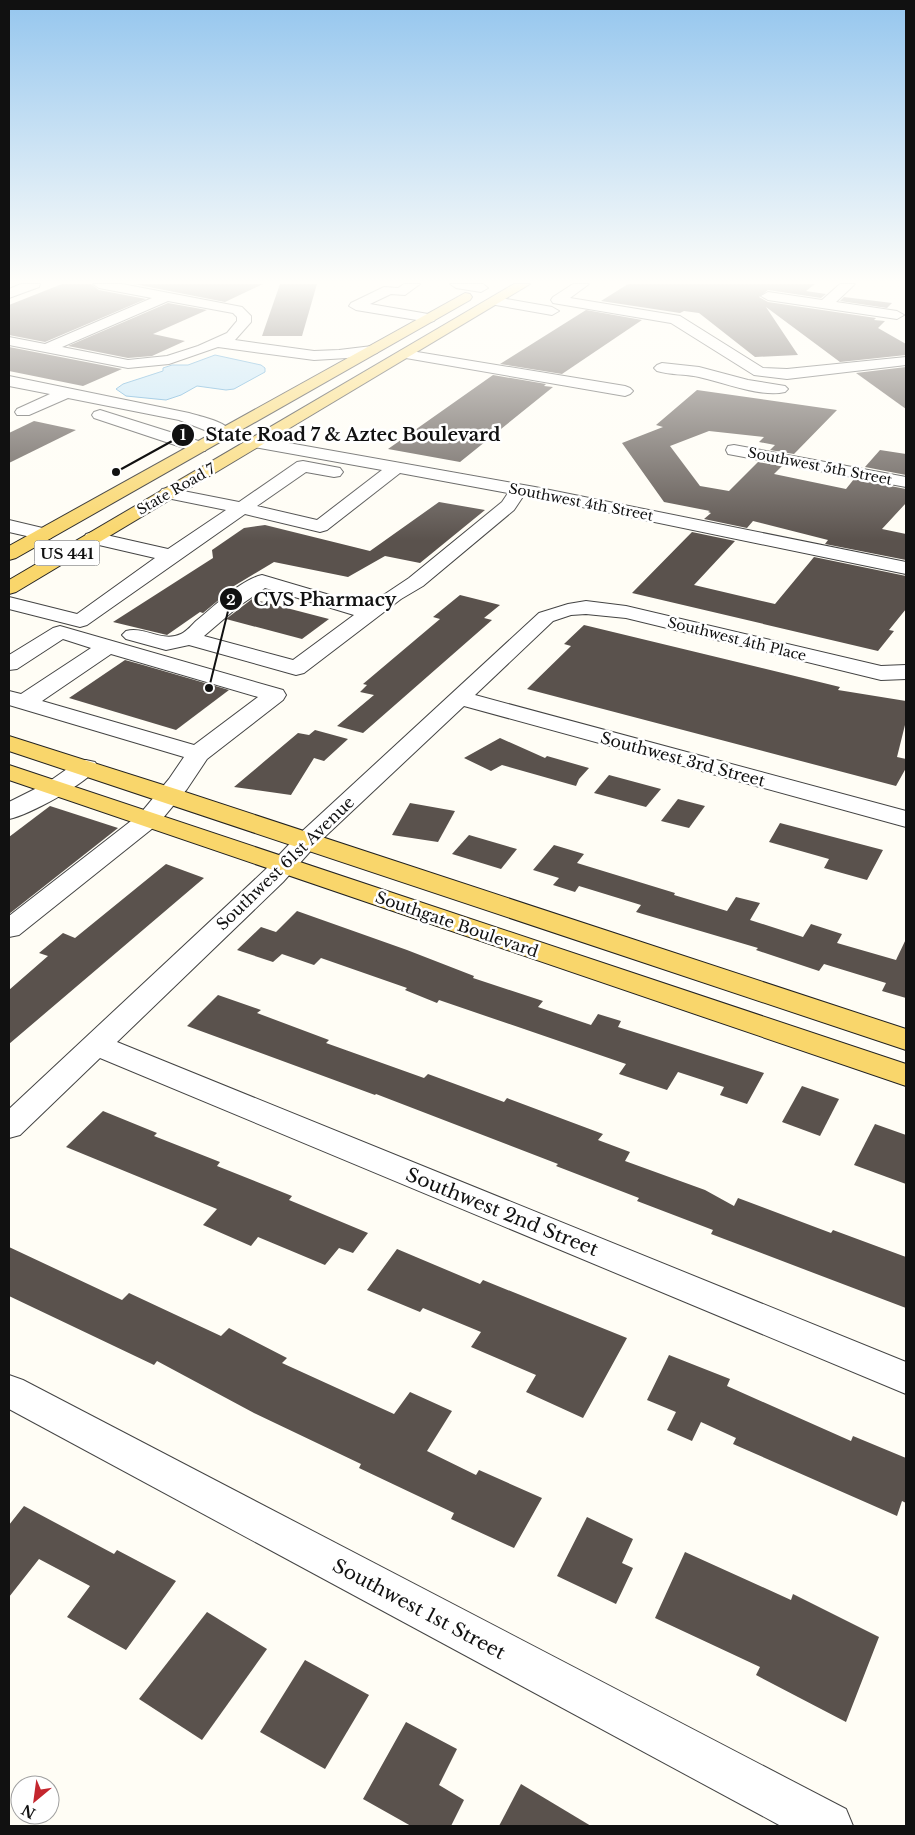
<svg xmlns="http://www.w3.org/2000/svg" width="915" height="1835" viewBox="0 0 915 1835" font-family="'Libre Baskerville',serif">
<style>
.water{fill:#b9e0f7;stroke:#3f96cf}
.building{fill:#5a524d}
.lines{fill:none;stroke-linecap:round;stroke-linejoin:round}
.minor-casing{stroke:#444;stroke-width:2}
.major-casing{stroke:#222;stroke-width:2}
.minor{fill:#fff;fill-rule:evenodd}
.major{fill:#f9d66b;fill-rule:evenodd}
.labels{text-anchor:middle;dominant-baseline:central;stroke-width:5;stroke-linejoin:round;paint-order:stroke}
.far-street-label{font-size:14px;fill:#111;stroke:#fff}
.shield{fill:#fff;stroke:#585858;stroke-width:1}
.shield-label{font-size:15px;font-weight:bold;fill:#111}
.street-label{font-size:16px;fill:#111;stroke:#fff}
.near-street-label{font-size:19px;fill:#111;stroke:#fff}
.leader{fill:none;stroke:#111;stroke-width:2}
.callout-dot{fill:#111;stroke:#fff;stroke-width:2}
.mark-label{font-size:15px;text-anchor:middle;font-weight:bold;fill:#fff}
.callout-label{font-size:18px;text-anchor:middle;font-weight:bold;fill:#111;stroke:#fff;stroke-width:5;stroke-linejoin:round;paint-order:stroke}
</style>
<rect width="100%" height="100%" fill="#fffdf5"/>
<polygon class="water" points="215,355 261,365 265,368 265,372 234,389 226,390 197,386 181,395 166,400 126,396 116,389 123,384 163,371 163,368 172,365 188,365"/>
<g class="building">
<polygon points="62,284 91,284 99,290 146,299 45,342 9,335 9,305"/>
<polygon points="134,284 263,284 225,302"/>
<polygon points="280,284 317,284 302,336 262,336"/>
<polygon points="628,284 815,284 806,291 826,294 821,298 768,290 759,297 768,302 876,318 874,320 885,321 878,328 906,344 906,355 840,362 766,307 798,355 755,357 699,313 684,311 680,313 601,301"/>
<polygon points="844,297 892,303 887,308 840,301"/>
<polygon points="168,303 207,310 153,334 185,341 152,356 128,358 68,346"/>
<polygon points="586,310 642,320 562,374 500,364"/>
<polygon points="9,347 122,369 83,386 9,371"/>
<polygon points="906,367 906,409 856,373"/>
<polygon points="493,375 546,384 544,386 553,387 460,462 388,449"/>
<polygon points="697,390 837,410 794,454 770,450 775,445 759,442 764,437 709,431 670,446 700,486 729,491 758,462 782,466 774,474 846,489 854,479 906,489 906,503 882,529 906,534 906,560 825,544 828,540 753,521 747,528 704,519 711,513 708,512 710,511 664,502 622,443 663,427 656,425"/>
<polygon points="34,421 76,430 9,463 9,433"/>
<polygon points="880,450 906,454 906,475 865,467"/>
<polygon points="439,502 485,510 420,563 385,556 348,577 274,562 224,592 227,593 203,613 200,612 167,635 113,622 213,558 212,550 244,528 265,525 370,551"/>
<polygon points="692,532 735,541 694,585 775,604 814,557 906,576 906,609 889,630 894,631 878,651 632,593"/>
<polygon points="460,595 500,605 484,618 492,620 363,733 337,726 374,695 360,692 367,685 363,684 440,619 433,617"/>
<polygon points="252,599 329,619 302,639 226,619"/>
<polygon points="584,625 840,687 838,690 906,701 906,721 897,757 906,759 906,768 896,786 527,689 571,646 564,644"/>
<polygon points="125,660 143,665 229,690 176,730 69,698"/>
<polygon points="315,730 348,739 324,761 314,758 291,795 234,787 298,733 309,735"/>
<polygon points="500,738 545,758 547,756 589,768 579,779 576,786 502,765 491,771 464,758"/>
<polygon points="609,775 661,789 646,807 594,793"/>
<polygon points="678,799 705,806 689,828 661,821"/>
<polygon points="410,803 455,811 438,842 392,835"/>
<polygon points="50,806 118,828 9,914 9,837"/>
<polygon points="780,823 883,850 867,880 824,868 829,859 769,842"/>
<polygon points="469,835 517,849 501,869 452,854"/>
<polygon points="554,845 584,854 577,863 675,893 674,895 727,911 736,897 760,903 750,920 803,937 811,924 842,934 837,943 896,960 906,939 906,998 882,991 886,983 824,964 819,971 756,950 758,948 636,912 641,905 579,886 575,892 553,885 559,878 533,870"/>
<polygon points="166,864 204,878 9,1044 9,990 48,956 39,953 63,933 75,938"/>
<polygon points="297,911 407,950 474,976 473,978 543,1001 538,1007 591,1025 598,1014 621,1021 618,1027 764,1073 747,1104 720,1095 724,1087 678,1072 667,1090 619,1074 626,1064 439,1000 437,1003 405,990 407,988 321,958 314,965 282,954 273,962 237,950 261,927 276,932"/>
<polygon points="218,995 261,1010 257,1013 329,1040 326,1043 424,1078 428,1074 504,1102 507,1098 603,1134 598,1140 630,1152 625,1161 705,1190 734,1206 738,1198 831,1233 833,1230 906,1257 906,1308 711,1234 713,1230 637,1201 639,1198 556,1166 558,1164 376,1094 375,1095 187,1026"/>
<polygon points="802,1086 839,1099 820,1136 782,1122"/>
<polygon points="103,1111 157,1133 154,1136 220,1162 217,1166 292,1196 289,1200 368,1233 353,1253 339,1248 325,1265 258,1237 251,1246 203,1225 217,1209 66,1147"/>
<polygon points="875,1124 906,1135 906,1184 854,1165"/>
<polygon points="9,1247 122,1300 129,1293 221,1336 229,1328 287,1358 282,1363 394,1414 410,1392 452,1411 427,1451 476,1475 479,1470 542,1498 514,1548 451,1519 454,1513 359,1468 361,1464 254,1413 157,1361 154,1365 9,1296"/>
<polygon points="397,1249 480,1284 483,1280 627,1338 583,1418 526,1392 536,1375 471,1347 481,1332 423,1308 420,1312 367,1290"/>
<polygon points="669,1355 730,1379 727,1386 851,1441 853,1436 906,1458 906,1503 902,1501 897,1516 733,1444 736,1438 701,1422 692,1441 667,1430 676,1412 647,1400"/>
<polygon points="24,1506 114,1554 117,1550 176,1581 126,1650 67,1617 90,1586 39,1559 9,1597 9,1525"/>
<polygon points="587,1517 633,1539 622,1563 633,1568 616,1604 557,1576"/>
<polygon points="685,1552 791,1600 793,1594 879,1637 846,1722 756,1675 760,1667 655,1618"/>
<polygon points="207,1612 267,1649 202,1740 139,1699"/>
<polygon points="305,1660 369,1695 325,1769 260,1732"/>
<polygon points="406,1722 457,1749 439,1785 464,1800 451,1826 411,1826 363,1799"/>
<polygon points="521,1784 591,1826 499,1826"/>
</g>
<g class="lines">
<g class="minor-casing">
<g id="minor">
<polygon points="21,284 40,284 39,287 9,298 9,289"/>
<path d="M 93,284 L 122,284 L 242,307 L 251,316 L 251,322 L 235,340 L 314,351 L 339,350 L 372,346 L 377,347 L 379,350 L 377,353 L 347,358 L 314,360 L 218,347 L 169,364 L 128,368 L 9,345 L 9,337 L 45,344 L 152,298 L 99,288 ZM 168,301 L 233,313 L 237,317 L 237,321 L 227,333 L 198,346 L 167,356 L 128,360 L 62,347 Z"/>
<polygon points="404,284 420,284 405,295 391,294 370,304 434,315 436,318 434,321 429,322 356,310 349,306 351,303 384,287 398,288"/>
<polygon points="450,284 483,284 488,288 481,292 456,288"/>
<polygon points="573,284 589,284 570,298 680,316 763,368 787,369 906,357 906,365 787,379 754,375 671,323 553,303 551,300 553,297"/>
<polygon points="840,284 855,284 836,302 897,311 904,315 897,319 768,300 761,296 768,292 822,300"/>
<polygon points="495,297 552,307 559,311 552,315 490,304 488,301"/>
<polygon points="405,350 625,386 630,388 633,391 630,394 625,396 400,357 398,354 400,351"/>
<path d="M 662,363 L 699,367 L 748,380 L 785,386 L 788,389 L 785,392 C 761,398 723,382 699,377 C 685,374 670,375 657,371 L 654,368 L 657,365 Z"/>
<path d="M 9,376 L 189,413 C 202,417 225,421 233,433 L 231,436 L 225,438 L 179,420 L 68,398 L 29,415 L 17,415 L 15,412 L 17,409 L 50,394 L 9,386 Z"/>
<polygon points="100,410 205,443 207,447 205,451 193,451 94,418 92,415 94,412"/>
<path d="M 255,437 L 535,487 L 906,562 L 906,574 L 524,495 L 514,510 L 423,586 L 401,599 L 304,673 L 296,675 L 189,645 L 166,650 L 126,639 L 122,635 L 126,631 C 145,626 162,643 181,634 C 187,631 192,625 196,621 C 214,607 240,580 262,575 L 367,606 L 409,578 L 502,502 L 508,493 L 400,473 L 327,530 L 320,532 L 245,514 L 87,625 L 80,627 L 9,609 L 9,597 L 77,614 L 155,558 L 86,542 L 84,538 L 86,534 L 93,532 L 168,549 L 226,510 L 162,497 L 159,493 L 162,489 L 168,488 L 239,502 L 297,462 L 303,461 L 340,468 L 343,472 L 340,476 L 334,477 L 306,472 L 257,506 L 317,520 L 382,470 L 249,446 L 247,442 L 249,438 ZM 265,588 L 354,615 L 293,660 L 204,636 L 239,606 Z"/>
<polygon points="734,445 906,477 906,487 728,454 726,450 728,446"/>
<polygon points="9,520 51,530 53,534 51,538 44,540 9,532"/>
<polygon points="586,601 626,606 881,666 906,665 906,679 881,680 626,618 586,614 571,615 553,621 475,695 906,811 906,827 464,706 315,846 283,882 117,1042 906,1362 906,1394 100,1058 20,1135 9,1138 9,1109 265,870 297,836 539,613 568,604"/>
<path d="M 60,626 L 283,690 L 286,695 L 283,700 L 207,759 L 187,789 L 158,824 L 19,935 L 9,937 L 9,916 L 140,814 L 169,779 L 184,757 L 9,705 L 9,691 L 21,694 L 91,648 L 63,639 L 17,669 L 9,670 L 9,655 L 53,628 ZM 111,654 L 258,697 L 194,745 L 42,701 Z"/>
<path d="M 86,760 L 95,762 L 98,767 C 86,784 29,815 9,819 L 9,802 L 47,783 L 77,762 Z"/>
<polygon points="9,1375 23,1380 846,1809 853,1826 781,1826 9,1409"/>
</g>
</g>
<g class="major-casing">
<g id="major">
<polygon points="514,284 530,284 16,592 9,594 9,580"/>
<polygon points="465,293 470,294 472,297 470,300 16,558 9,560 9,546"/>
<polygon points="9,736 179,790 906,1029 906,1050 9,751"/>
<polygon points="9,765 906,1064 906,1086 9,780"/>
</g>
</g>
<use href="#minor" class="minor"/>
<use href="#major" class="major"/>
</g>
<linearGradient id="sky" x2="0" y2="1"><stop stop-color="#95c6ee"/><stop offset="0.52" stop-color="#fffefa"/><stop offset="1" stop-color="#fffefa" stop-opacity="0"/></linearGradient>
<rect width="915" height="541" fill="url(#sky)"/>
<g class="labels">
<g class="far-street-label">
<text transform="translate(820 466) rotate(11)">Southwest 5th Street</text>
<text transform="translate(176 489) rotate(-30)">State Road 7</text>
<text transform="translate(581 502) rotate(11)">Southwest 4th Street</text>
<text transform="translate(737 639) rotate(14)">Southwest 4th Place</text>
</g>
<rect class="shield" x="34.5" y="540.5" width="65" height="25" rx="4"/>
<g class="shield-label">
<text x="67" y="553">US 441</text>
</g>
<g class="street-label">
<text transform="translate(683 759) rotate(15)">Southwest 3rd Street</text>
<text transform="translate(285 863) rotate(-44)">Southwest 61st Avenue</text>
<text transform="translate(457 924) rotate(19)">Southgate Boulevard</text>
</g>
<g class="near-street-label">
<text transform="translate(502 1212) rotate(22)">Southwest 2nd Street</text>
<text transform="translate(419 1609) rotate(28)">Southwest 1st Street</text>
</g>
</g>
<path class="leader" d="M116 472L183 435M209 688L231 599"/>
<g class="callout-dot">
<circle cx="116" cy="472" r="5"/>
<circle cx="209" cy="688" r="5"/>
<circle cx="183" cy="435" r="12"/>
<circle cx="231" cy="599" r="12"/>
</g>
<g class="mark-label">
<text x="183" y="440">1</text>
<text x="231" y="605">2</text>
</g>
<g class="callout-label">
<text x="353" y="441">State Road 7 &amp; Aztec Boulevard</text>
<text x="325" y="606">CVS Pharmacy</text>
</g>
<rect width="915" height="1835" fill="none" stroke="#111111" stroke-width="20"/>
<g transform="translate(35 1800) rotate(209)"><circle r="24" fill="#ffffff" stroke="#a0a0a0"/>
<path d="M0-4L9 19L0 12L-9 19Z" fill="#c4262e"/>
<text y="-8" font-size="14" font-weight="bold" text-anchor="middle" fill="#111111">N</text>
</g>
</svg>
